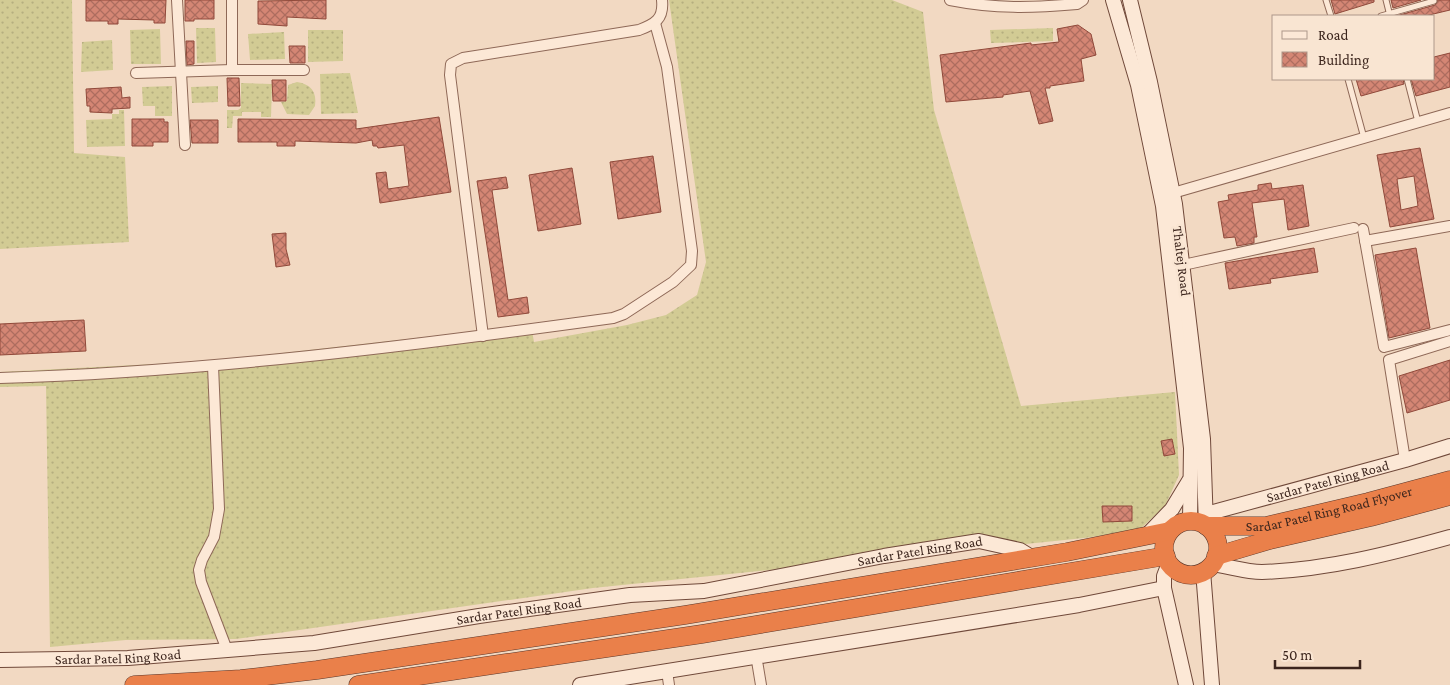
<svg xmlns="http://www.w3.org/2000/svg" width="1450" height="685" viewBox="0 0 1450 685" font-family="'Crimson Pro',serif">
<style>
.grass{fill:url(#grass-dots)}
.building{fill:url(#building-cross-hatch);stroke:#90493a;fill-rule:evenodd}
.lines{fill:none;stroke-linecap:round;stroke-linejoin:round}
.lane-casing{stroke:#8e6857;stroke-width:7}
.street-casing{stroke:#8e6857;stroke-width:12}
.secondary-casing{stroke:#70493a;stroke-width:16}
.highway-casing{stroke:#5b372b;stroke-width:19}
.lane{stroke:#fce8d6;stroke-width:5}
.street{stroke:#fce8d6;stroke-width:10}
.secondary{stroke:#fce8d6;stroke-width:14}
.highway{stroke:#ea804a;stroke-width:18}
.labels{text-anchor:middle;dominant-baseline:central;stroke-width:5;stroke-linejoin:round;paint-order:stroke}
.street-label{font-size:14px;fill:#3c251d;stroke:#f9e5d2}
</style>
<defs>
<pattern id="grass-dots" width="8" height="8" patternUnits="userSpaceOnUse" patternTransform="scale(1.25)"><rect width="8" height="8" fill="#d2cb94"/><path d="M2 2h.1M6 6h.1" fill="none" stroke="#b5ae7f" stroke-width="1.8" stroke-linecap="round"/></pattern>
<pattern id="building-cross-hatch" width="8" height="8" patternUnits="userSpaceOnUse" patternTransform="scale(1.25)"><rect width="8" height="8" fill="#d48674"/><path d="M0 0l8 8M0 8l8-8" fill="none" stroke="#ad6d5f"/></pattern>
</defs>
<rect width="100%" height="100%" fill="#f2d9c2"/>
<g class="grass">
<polygon points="0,0 72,0 74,153 125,157 129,242 0,249"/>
<polygon points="669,0 892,0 923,12 934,110 1021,406 1175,392 1179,475 1165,506 1139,530 1084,538 593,588 236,639 126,640 50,647 46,386 0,387 0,372 213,361 531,325 534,342 627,325 666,315 697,295 706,262"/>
<polygon points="196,28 215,28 216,62 197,63"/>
<polygon points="1053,28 1053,41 991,43 990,30"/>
<polygon points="160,29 161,64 131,64 130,30"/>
<polygon points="308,30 343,30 343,61 308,62"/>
<polygon points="284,32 285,59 250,60 248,34"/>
<polygon points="112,40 113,70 81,72 82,42"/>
<polygon points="350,73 358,113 321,114 320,74"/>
<path d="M 297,82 C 311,84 317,92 315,106 L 309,115 L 287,114 L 281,102 L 287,101 L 288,85 Z"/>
<polygon points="241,83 272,84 271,117 261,117 261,112 242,112 242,116 233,116 232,128 227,128 227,110 238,110 241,108"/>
<polygon points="172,86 172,116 155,116 155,106 143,106 142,87"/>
<polygon points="218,86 218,102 192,103 191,87"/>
<polygon points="119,110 124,110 125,146 87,147 86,120 112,119 112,114 119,114"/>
</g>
<g class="building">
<polygon points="86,0 166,0 165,23 154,23 154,20 118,19 118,24 108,24 108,21 86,21"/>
<polygon points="185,0 214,0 214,19 194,19 194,21 185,21"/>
<polygon points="326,0 326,19 287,17 287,26 258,24 258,1"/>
<polygon points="1331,0 1374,0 1374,2 1335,14"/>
<polygon points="1391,0 1421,0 1393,8"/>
<polygon points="1438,0 1450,0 1450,10 1425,16 1396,16 1435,5"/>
<polygon points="1078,25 1091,34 1096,55 1081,59 1084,81 1050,86 1050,88 1045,88 1053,121 1039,124 1030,91 1003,95 1003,97 946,102 940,55 1031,43 1031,45 1059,42 1057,29"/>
<polygon points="186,41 194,41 194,64 187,65"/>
<polygon points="289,46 305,46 305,63 290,63"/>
<polygon points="1450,53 1450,87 1416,96 1411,79 1434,79 1434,57"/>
<polygon points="227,78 239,78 240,106 228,106"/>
<polygon points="1356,79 1403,79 1404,84 1361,96"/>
<polygon points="272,80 286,80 286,101 273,101"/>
<polygon points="121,87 122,98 130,97 130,108 112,109 112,113 90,112 90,106 87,106 86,89"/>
<polygon points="439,117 451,192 380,203 376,173 386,172 388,189 409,186 404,145 378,148 377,146 373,146 372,140 356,143 295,141 295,146 277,146 277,142 238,142 238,119 356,120 356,129"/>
<polygon points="132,119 164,119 164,122 168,122 168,142 153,142 153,146 132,146"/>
<polygon points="190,120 218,120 218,143 192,143"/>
<path d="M 1420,148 L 1434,219 L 1390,227 L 1377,155 ZM 1414,176 L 1418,206 L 1401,210 L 1397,179 Z"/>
<polygon points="653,156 661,212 618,219 610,162"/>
<polygon points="572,168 581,224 538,231 529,175"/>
<polygon points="506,177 508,188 492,190 508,300 527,297 529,313 498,317 477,181"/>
<polygon points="1271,183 1272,189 1303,185 1309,226 1288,230 1284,199 1252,203 1257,237 1254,237 1254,243 1237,246 1235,237 1224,238 1218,202 1229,200 1228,195 1258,190 1258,185"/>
<polygon points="286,233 286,249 290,265 276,267 272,234"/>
<polygon points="1314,248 1318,272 1270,279 1271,283 1229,289 1225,263"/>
<polygon points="1416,248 1430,328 1389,338 1375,255"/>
<polygon points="84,320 86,351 0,355 0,324"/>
<polygon points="1450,360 1450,400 1407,413 1399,376"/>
<polygon points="1172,439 1175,454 1164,456 1161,441"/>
<polygon points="1102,506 1132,506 1132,521 1103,522"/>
</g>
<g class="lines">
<g class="lane-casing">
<g id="lane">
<polyline points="1326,0 1331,16"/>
<polyline points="1386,0 1390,16"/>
<polyline points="1381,16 1434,1"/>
<polyline points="1348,79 1364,138"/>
<polyline points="1407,79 1418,122"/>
</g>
</g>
<g class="street-casing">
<g id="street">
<polyline points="177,0 185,145"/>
<polyline points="232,0 232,70 304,70"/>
<path d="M 950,0 C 996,9 1031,8 1077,4 L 1083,0"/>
<polyline points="136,73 232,70"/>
<polyline points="1166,195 1450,113"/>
<polyline points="1363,229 1384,347 1450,330"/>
<polyline points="1365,241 1450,226"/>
<polyline points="1183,265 1354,228"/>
<path d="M 483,336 L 450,75 L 451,64 L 463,58 L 639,30 C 655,24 664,19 662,0"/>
<polyline points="213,366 219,509 214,537 202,560 199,570 201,582 227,650"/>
<path d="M 0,378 C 205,372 410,346 613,318 L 624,314 L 673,282 L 691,265 L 692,251 L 667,67 L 655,23"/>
<polyline points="1405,460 1389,360 1450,341"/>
<polyline points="756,655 761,685"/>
<polyline points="667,671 669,685"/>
</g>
</g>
<g class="secondary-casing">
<g id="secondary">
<polyline points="1113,0 1138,85 1163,206 1191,448 1190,521"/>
<polyline points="1130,0 1150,82 1175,204 1203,439 1206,526"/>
<path id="s1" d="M 1206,514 L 1405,460 L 1450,446"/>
<polyline points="1146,536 1172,509 1189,481"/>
<polyline points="1169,563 1164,576 1164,588 1186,685"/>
<path d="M 1212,564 C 1228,566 1246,572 1262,572 C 1326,570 1389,554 1450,537"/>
<polyline points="1203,571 1212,685"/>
<path id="s2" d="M 0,660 L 128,658 L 314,643 L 479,616 L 630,595 L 704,591 L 884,556 L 979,541 L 1020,550 L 1033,558"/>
<polyline points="580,685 1079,605 1164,588"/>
</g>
</g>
<g class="highway-casing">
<g id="highway">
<circle cx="1191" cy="548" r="27"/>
<path id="s3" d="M 1206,526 L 1266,526 L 1368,502 L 1450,480"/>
<polyline points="1216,556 1270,540 1371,517 1450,496"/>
<polyline points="134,685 241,679 317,670 685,615 1067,552 1170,531"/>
<polyline points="358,685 702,634 1166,556"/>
</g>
</g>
<use href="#lane" class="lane"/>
<use href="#street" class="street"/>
<use href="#secondary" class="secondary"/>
<use href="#highway" class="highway"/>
</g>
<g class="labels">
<g class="street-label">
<text transform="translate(1182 261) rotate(83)">Thaltej Road</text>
<text stroke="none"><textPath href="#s1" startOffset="126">Sardar Patel Ring Road</textPath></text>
<text stroke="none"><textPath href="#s3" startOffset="125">Sardar Patel Ring Road Flyover</textPath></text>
<text stroke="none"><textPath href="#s2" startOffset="928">Sardar Patel Ring Road</textPath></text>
<text stroke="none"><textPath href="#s2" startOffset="522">Sardar Patel Ring Road</textPath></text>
<text stroke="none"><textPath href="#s2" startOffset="118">Sardar Patel Ring Road</textPath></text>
</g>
</g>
<rect x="1272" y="15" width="162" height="65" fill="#f9e5d2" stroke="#ad988a"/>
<rect x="1282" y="31" width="25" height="8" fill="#fce8d6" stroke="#ad988a"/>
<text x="1318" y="40" font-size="15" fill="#3c251d">Road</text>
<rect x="1282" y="52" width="25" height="15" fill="url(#building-cross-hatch)" stroke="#ad988a"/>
<text x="1318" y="65" font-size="15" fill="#3c251d">Building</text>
<path d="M1275 660v8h85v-8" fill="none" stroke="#3c251d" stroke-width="2.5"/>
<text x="1282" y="660" font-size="15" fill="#3c251d" stroke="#f9e5d2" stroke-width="4" paint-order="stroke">50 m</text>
</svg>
